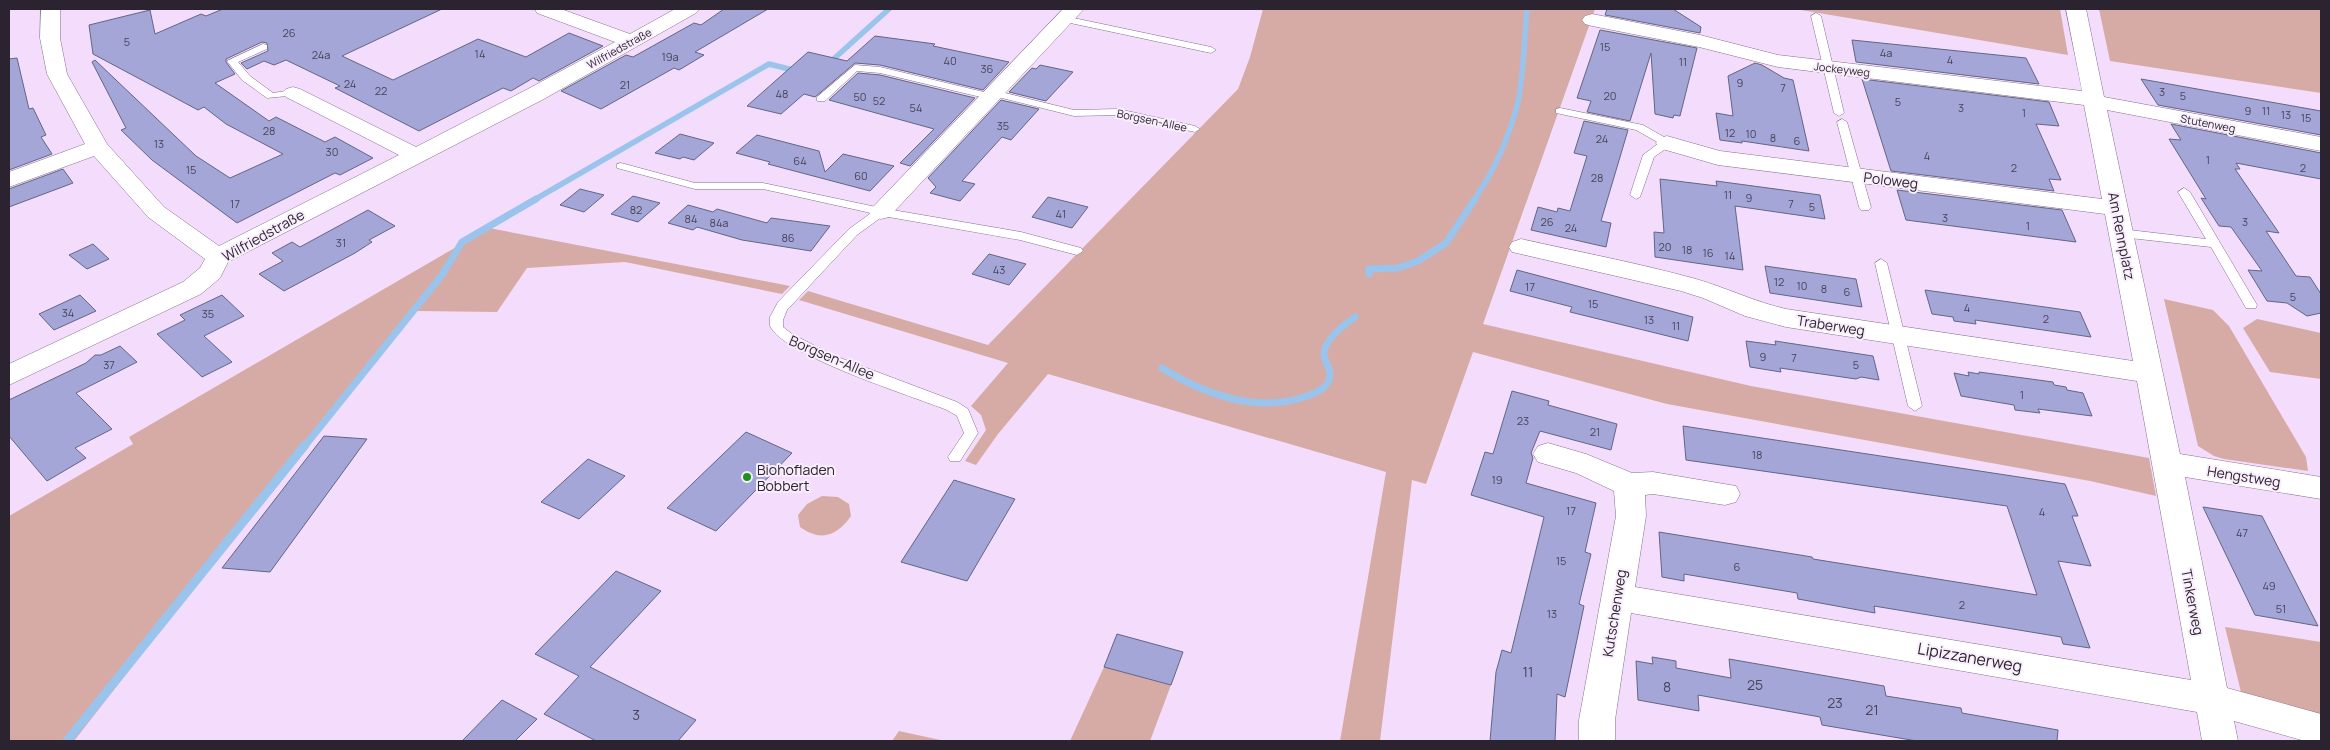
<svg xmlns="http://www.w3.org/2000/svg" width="2330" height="750" viewBox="0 0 2330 750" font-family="Manrope,sans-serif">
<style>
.green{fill:#d7aba5}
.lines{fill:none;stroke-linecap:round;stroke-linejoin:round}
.stream-far2{stroke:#9ac4eb;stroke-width:5.5}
.stream-far1{stroke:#9ac4eb;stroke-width:7}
.stream{stroke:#9ac4eb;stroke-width:9}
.building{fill:#a3a6d7;stroke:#636584}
.service-casing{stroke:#85708c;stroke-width:1}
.minor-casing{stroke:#85708c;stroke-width:1}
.service{fill:#fff;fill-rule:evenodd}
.minor{fill:#fff;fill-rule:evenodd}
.poi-dot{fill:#1f911c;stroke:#f9effc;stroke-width:2}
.labels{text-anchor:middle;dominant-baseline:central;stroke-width:4;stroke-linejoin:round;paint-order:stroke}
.number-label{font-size:11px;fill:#494459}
.far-street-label{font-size:11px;fill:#2b232f;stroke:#f9effc}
.street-label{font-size:14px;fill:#2b232f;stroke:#f9effc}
.poi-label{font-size:14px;fill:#2b232f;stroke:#f9effc;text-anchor:start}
.near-number-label{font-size:14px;fill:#494459}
.near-street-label{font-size:16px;fill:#2b232f;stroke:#f9effc}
</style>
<rect width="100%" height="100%" fill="#f4ddfc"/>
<g class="green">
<polygon points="1263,9 1595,9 1483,324 1751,386 2149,458 2156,496 2090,481 1667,404 1473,352 1426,484 1412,480 1380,741 1340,741 1386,472 1048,374 998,434 976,465 965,461 986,430 981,415 971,406 1008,363 799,300 808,291 988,345 1238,89 1250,57"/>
<polygon points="1795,9 2060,9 2068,55"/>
<polygon points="2099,9 2321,9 2321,93 2110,61"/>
<polygon points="489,228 790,286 782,294 625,262 527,268 497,312 416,311 191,591 74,741 9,741 9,516 133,444 129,437"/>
<polygon points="2164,299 2213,310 2229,326 2306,457 2308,471 2224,459 2214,456 2198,446"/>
<polygon points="2257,319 2321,333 2321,379 2270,372 2243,328"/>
<path d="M 822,496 L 838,497 L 849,504 L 851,516 C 837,536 821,542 800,527 L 798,515 L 807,504 Z"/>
<polygon points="2225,627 2321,642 2321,716 2241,692"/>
<polygon points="1104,667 1171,685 1150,741 1070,741"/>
<polygon points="899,731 945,741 892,741"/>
</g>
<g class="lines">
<g class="stream-far2">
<polyline points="827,65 889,9"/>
<polyline points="534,200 769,64 797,71"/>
<path d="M 1474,200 C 1494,171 1508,140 1517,106 C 1524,80 1524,37 1527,9"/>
</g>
<g class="stream-far1">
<polyline points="1369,274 1369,269 1398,268 1418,261 1446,243 1475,199"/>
<path d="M 1162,368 C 1203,394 1256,413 1304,397 C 1313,394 1325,390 1329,380 C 1333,370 1325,364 1324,355 C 1323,340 1345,324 1355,317"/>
<polyline points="304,447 442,275 462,242 536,199"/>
</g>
<polyline class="stream" points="67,741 305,445"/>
</g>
<g class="building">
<polygon points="223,9 442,9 342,56 393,80 478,39 526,57 569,33 603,46 539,81 533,78 511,91 503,88 419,131 335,88 340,86 286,60 274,65 264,61 247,69 241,63 268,51 267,43 262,42 226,59 226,62 235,74 215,83 269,121 276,117 325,142 335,137 373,158 340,175 335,173 237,223 152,160 121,130 126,128 92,62 95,60 196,156 230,178 283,154 226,124 204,107 198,110 93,54 89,25 150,10 155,34 201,14 206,16"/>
<polygon points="724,9 768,9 695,52 704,55 679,70 674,68 601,109 561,91 626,55 633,57 694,23 701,25"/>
<polygon points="1607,9 1673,9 1701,27 1700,33 1605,15"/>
<polygon points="1600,30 1697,48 1680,116 1674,115 1673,118 1655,114 1651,53 1630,121 1587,112 1591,101 1577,98"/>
<polygon points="875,36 935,44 933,46 1009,62 983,90 880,65 855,63 815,97 804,94 781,114 747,106 808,52 847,61"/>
<polygon points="1852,40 2026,58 2039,84 1856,62"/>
<polygon points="17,58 29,109 33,108 46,135 41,137 52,154 9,170 9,59"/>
<polygon points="1755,63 1762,65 1784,78 1793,80 1809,151 1742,141 1742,143 1720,140 1716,113 1733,116 1728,76"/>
<polygon points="1040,65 1073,72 1046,101 1009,92 1032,68 1036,69"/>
<polygon points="858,73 880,75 975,98 910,166 900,163 934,129 829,100"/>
<polygon points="1862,79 2049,102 2059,126 2036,124 2061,180 2049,179 2054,191 1891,171"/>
<polygon points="2141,79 2321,111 2321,135 2158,105"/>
<polygon points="1001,100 1039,109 1011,140 1002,137 962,181 975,184 960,201 930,193 936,187 928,178"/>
<polygon points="1584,121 1628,130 1601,221 1611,223 1606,247 1531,230 1538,207 1557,212 1558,208 1570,211 1587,156 1574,153"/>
<polygon points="2171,124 2321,153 2321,179 2236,163 2240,169 2235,169 2279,233 2266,231 2296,276 2310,277 2321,294 2321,313 2307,316 2287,303 2267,301 2248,270 2262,271 2231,227 2219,226 2201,198 2206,199 2169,139 2181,140"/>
<polygon points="680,134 714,143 694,160 683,157 680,159 655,153"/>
<polygon points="757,135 819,151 825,172 843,154 894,166 870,191 768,164 770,162 736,153"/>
<polygon points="63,169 73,183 9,207 9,189"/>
<polygon points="1660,179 1717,186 1716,181 1820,195 1825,219 1735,206 1743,270 1655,257 1654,232 1664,233"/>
<polygon points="580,189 604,195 584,212 560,205"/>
<polygon points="1897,190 2062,210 2076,242 1906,220"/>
<polygon points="633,196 660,203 638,222 611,214"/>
<polygon points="1048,197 1088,207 1072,228 1032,217"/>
<polygon points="688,205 713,212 717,209 767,223 771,218 830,226 811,251 742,240 697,227 693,230 668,223"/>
<polygon points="368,210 395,226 369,240 372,242 355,253 284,291 259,274 283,261 272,253 292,242 300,247"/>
<polygon points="93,244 109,259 87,269 69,255"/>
<polygon points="989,254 1026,264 1009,285 972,274"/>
<polygon points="1765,266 1856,279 1862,307 1770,293"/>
<polygon points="1517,270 1693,317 1688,341 1570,312 1572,307 1510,291"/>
<polygon points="1925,290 2080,312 2091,337 1975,320 1976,324 1954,321 1953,317 1932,314"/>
<polygon points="80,295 96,311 54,330 39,314"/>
<polygon points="222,295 244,316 204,336 232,362 202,377 157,334 185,320 180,315"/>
<polygon points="1746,341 1776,345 1775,341 1873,356 1879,380 1861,377 1856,379 1780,368 1781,372 1750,367"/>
<polygon points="120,346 137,362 76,393 112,429 75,448 86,458 47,481 9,436 9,400 86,363 95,355 101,355"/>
<polygon points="1968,372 1979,374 1979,372 2053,382 2054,385 2066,387 2067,390 2083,393 2092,416 2038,409 2040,413 2015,410 2014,405 1961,396 1954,373 1969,376"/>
<polygon points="1512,391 1549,401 1548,405 1617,424 1611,450 1540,431 1531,453 1533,458 1526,483 1596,503 1585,552 1591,554 1579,604 1584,606 1565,697 1557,694 1555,741 1490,741 1496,672 1502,650 1511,653 1544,517 1471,495 1485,452 1493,454"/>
<polygon points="1683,426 2065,484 2078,516 2072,516 2091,566 2058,561 2090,648 2063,644 2061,637 1874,606 1875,613 1798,599 1797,593 1684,574 1684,581 1662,577 1659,532 1812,557 1813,559 2037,595 2007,506 1686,460"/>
<polygon points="746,432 792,453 716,531 667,508"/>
<polygon points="324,436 367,439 270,572 222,568"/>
<polygon points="588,459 625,476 579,519 541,502"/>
<polygon points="954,480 1015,499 967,581 901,562"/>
<polygon points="2203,507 2262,516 2318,626 2255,615"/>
<polygon points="616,571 661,591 590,667 696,720 678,741 596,741 544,714 579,676 535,654"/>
<polygon points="1117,634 1183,652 1171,685 1104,667"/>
<polygon points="1652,657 1676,661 1676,668 1731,678 1729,659 1884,686 1886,696 1961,708 1962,713 2058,730 2057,741 1917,741 1822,725 1820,717 1698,695 1699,711 1638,700 1636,661 1653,664"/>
<polygon points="502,700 537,719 515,741 462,741"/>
</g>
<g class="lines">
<g class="service-casing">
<g id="service">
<polygon points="1816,13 1821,16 1844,113 1839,116 1834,113 1811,16"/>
<polygon points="1064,16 1211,47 1216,50 1211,53 1061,21 1059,19"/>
<polygon points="263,44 267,45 267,49 238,62 250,76 273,93 293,90 298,93 297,95 267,98 242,80 227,61"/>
<polygon points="855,65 880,67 988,93 993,90 1074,110 1118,109 1195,126 1200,129 1195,132 1118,115 1074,116 994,96 989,99 880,73 857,71 825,101 817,101 817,97"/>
<polygon points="1560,108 1643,125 1671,141 1671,145 1654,157 1640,197 1636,199 1630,195 1643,155 1659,143 1636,130 1556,113 1556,109"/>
<polygon points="1842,119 1847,122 1871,207 1869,210 1861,210 1859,207 1837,122"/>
<path d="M 621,163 L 695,183 L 763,183 L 881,208 L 1021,232 L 1081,248 L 1083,251 L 1077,255 L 1020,240 L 883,216 L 857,235 L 787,310 L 783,320 L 783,327 L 792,334 L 835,356 L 957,402 L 968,409 L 978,433 L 960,461 L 950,461 L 948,457 L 964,433 L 957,416 L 947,410 C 912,396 784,356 770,326 L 770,317 L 778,302 L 849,229 L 871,213 L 763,189 L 695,189 L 617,168 L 617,164 Z"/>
<polygon points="2184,188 2190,192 2257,305 2256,308 2246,308 2211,247 2121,237 2115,233 2121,229 2206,239 2178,192"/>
<polygon points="1881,259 1887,263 1922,406 1915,411 1908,406 1875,263"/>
</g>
</g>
<g class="minor-casing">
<g id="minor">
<polygon points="41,9 60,9 60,38 67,74 107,144 164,207 219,246 399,155 286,97 282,93 286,89 293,87 300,89 416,147 526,90 615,42 537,13 535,9 561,9 630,34 675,9 699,9 696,13 542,100 228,262 220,278 201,294 9,385 9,364 183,282 200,268 205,259 148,217 94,156 9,187 9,172 85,144 47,74 40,38"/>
<polygon points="1063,9 1084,9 889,217 881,219 873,217 869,212 873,207"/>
<path d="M 2066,9 L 2086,9 L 2104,97 L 2321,137 L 2321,151 L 2107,110 L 2180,454 L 2321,477 L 2321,499 L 2185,477 L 2227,688 L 2321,714 L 2321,741 L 2305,741 L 2234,721 L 2238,741 L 2202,741 L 2197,712 L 1631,613 L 1615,720 L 1615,741 L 1579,741 L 1579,720 L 1616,516 L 1614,491 L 1576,473 L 1538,462 L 1533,454 L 1538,446 L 1548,443 L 1586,454 L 1632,473 L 1653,472 L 1736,486 L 1740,494 L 1736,502 L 1725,505 L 1653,494 L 1645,495 L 1646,516 L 1635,587 L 2191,680 L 2137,381 L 1786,327 L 1745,316 L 1703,298 L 1681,291 L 1512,252 L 1509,247 L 1512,242 L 1521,239 C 1579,252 1638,263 1696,279 C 1727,288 1755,302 1786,309 L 2133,361 L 2105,214 L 1718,165 L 1659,148 L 1656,143 L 1659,138 L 1667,136 L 1720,151 L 2102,199 L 2084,105 L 1778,67 L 1699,47 L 1592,26 L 1585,24 L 1582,20 L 1585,16 L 1592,14 L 1700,35 L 1778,55 L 2082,91 Z"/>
</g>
</g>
<use href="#service" class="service"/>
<use href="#minor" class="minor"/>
</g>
<circle class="poi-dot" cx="747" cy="477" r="5"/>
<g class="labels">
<g class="number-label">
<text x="289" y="32">26</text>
<text x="127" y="41">5</text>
<text x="1605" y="46">15</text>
<text x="1886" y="52">4a</text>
<text x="480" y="53">14</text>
<text x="321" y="54">24a</text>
<text x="670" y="56">19a</text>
<text x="1950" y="59">4</text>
<text x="950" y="60">40</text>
<text x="1683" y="61">11</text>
<text x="987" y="68">36</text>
<text x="1740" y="82">9</text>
<text x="350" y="83">24</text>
<text x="625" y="84">21</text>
<text x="1783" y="87">7</text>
<text x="381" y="90">22</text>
<text x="2162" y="91">3</text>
<text x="782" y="93">48</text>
<text x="1610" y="95">20</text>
<text x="2183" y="95">5</text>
<text x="860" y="96">50</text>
<text x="879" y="100">52</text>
<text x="1898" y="101">5</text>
<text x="916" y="107">54</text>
<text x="1961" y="107">3</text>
<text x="2248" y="110">9</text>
<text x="2266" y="110">11</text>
<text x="2024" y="112">1</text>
<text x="2286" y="114">13</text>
<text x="2306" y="117">15</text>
<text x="1003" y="125">35</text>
<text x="269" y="130">28</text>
<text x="1730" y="132">12</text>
<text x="1751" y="133">10</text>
<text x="1773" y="137">8</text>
<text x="1602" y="138">24</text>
<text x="1797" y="140">6</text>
<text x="159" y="143">13</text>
<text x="332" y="151">30</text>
<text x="1927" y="155">4</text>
<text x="2208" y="159">1</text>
<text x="800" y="160">64</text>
<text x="2014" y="167">2</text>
<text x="2303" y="167">2</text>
<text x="191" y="169">15</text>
<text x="861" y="175">60</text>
<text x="1597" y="177">28</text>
<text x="1728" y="194">11</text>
<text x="1749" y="197">9</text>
<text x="235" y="203">17</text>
<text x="1791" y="203">7</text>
<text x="1812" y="206">5</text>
<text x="636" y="209">82</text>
<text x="1061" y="213">41</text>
<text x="1945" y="217">3</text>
<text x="691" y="218">84</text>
<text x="1547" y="221">26</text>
<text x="2245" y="221">3</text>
<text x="719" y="222">84a</text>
<text x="2028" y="225">1</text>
<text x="1571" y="227">24</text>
<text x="788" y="237">86</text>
<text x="341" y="242">31</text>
<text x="1665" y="246">20</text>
<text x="1687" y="249">18</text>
<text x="1708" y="252">16</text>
<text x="1730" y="255">14</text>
<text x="999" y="269">43</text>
<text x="1779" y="281">12</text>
<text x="1802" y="285">10</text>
<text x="1530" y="286">17</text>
<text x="1824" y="288">8</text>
<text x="1847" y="291">6</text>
<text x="2293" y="296">5</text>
<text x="1593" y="303">15</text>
<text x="1967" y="307">4</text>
<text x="68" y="312">34</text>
<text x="208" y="313">35</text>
<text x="2046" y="318">2</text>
<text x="1649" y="319">13</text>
<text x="1676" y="325">11</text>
<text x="1763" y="356">9</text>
<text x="1794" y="357">7</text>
<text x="109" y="364">37</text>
<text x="1856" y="364">5</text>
<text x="2022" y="394">1</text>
<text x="1523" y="420">23</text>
<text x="1595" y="431">21</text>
<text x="1757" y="454">18</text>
<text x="1497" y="479">19</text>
<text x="1571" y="510">17</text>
<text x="2042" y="511">4</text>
<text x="2242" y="532">47</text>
<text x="1561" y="560">15</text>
<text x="1737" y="566">6</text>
<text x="2269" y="585">49</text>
<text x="1962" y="604">2</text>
<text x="2281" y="608">51</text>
<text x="1552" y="613">13</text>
</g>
<g class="far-street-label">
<text transform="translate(619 48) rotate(-29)">Wilfriedstraße</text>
<text transform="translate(1842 69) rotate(7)">Jockeyweg</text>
<text transform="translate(1152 120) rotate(12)">Borgsen-Allee</text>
<text transform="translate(2208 123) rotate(11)">Stutenweg</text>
</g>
<g class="street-label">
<text transform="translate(1891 180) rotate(7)">Poloweg</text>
<text transform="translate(263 235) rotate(-29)">Wilfriedstraße</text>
<text transform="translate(2122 236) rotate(79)">Am Rennplatz</text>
<text transform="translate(1831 325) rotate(9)">Traberweg</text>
<text transform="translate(832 357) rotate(23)">Borgsen-Allee</text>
<text transform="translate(2244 476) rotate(9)">Hengstweg</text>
<text transform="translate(2193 602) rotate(79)">Tinkerweg</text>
<text transform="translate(1614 613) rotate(-81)">Kutschenweg</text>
</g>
<g class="poi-label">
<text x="757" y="469">Biohofladen<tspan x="757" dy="16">Bobbert</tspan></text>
</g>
<g class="near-number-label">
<text x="1528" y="671">11</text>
<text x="1755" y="684">25</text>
<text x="1667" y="686">8</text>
<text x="1835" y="702">23</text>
<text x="1872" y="709">21</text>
<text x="636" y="714">3</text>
</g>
<g class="near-street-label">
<text transform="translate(1970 657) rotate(10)">Lipizzanerweg</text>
</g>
</g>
<rect width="2330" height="750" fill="none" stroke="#2b232f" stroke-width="20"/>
</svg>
